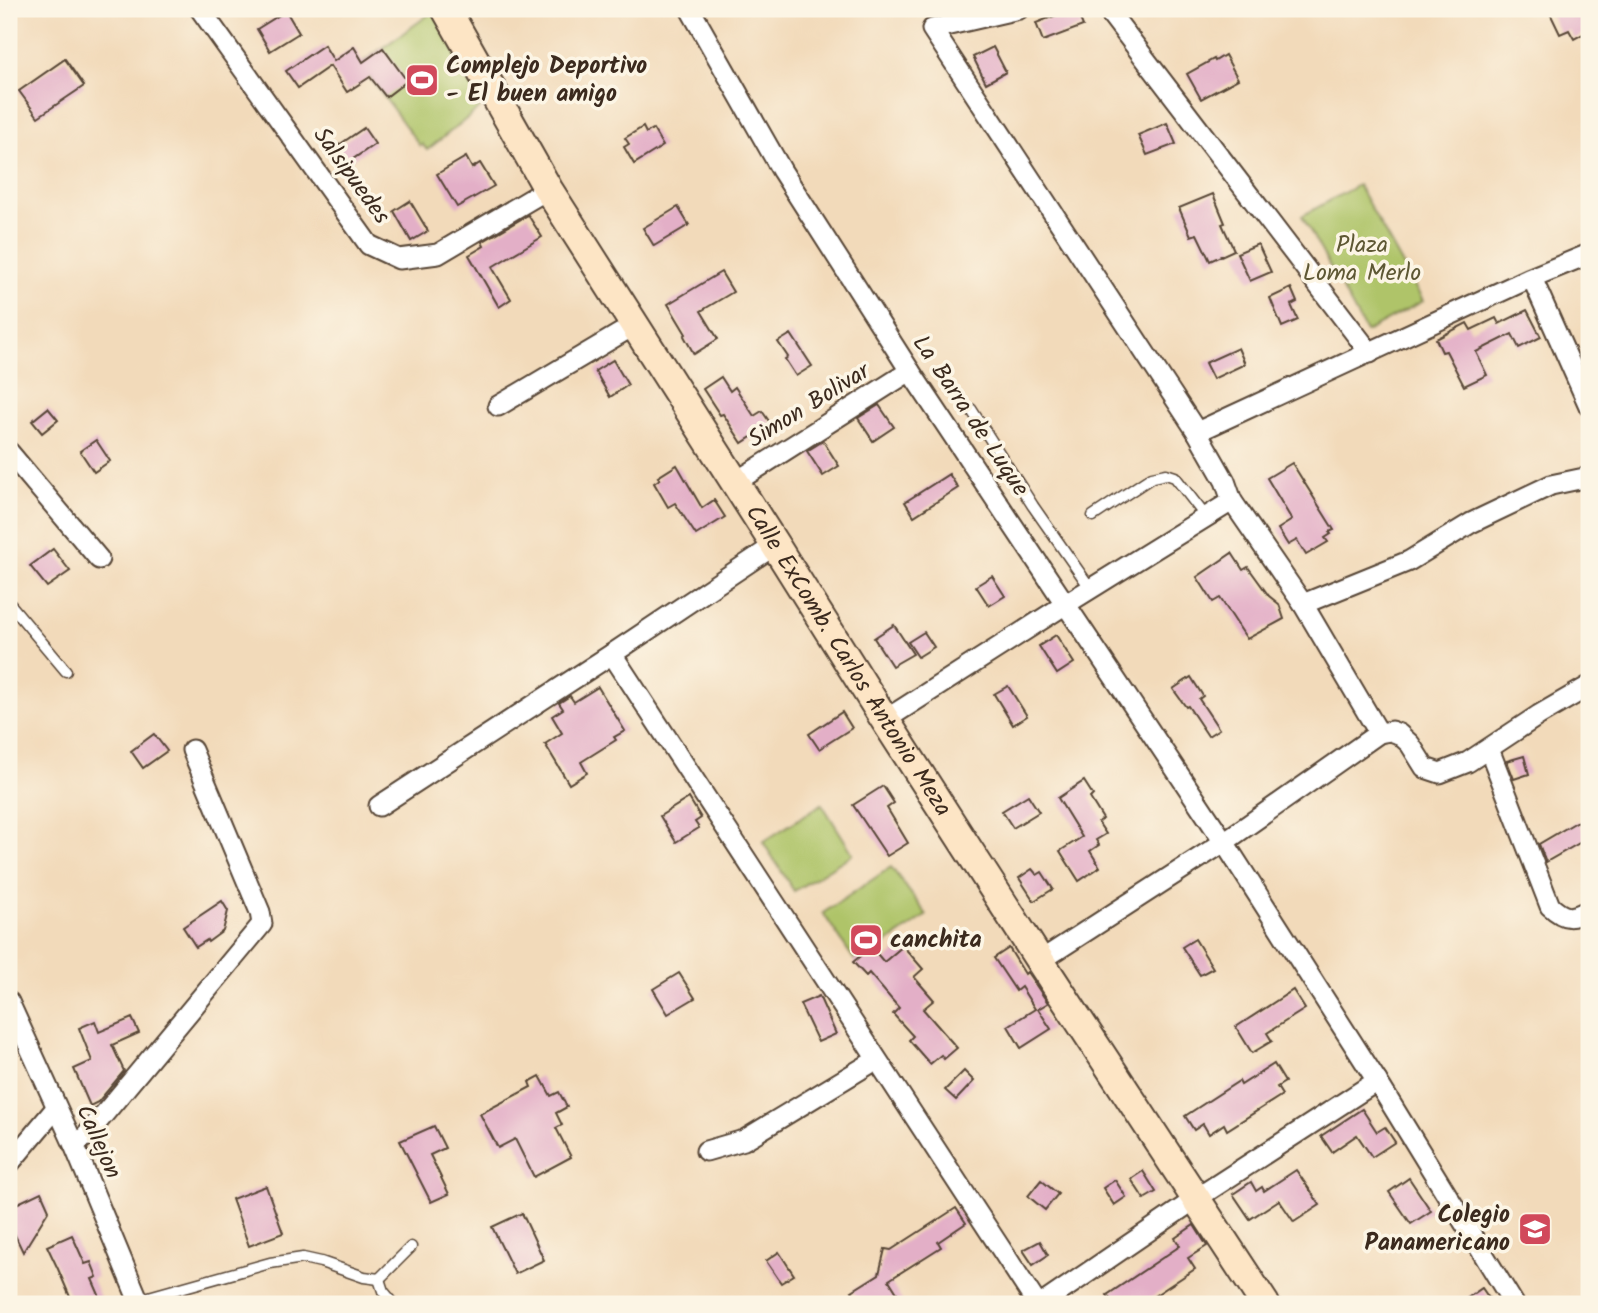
<svg xmlns="http://www.w3.org/2000/svg" width="1598" height="1313" viewBox="0 0 1598 1313" font-family="Kalam,sans-serif">
<style>
.green{fill:#afc469;stroke:#757744;stroke-width:2}
.building{fill:#e3afc7}
.lines{fill:none;stroke-linecap:round;stroke-linejoin:round}
.lane-casing{stroke:#564435;stroke-width:13}
.street-casing{stroke:#564435;stroke-width:23}
.secondary-casing{stroke:#564435;stroke-width:32}
.lane{stroke:#fff;stroke-width:10}
.street{stroke:#fff;stroke-width:19}
.secondary{stroke:#fde5c5;stroke-width:28}
.labels{text-anchor:middle;dominant-baseline:central;stroke-width:7;stroke-linejoin:round;paint-order:stroke}
.poi-label{font-size:24px;font-weight:bold;fill:#3b2a1e;stroke:#fcf5e5;text-anchor:start}
.street-label{font-size:24px;fill:#3b2a1e;stroke:#fcf5e5}
.park-label{font-size:24px;fill:#5e5834;stroke:#fcf5e5}
</style>
<rect width="100%" height="100%" fill="#fcf5e5"/>
<filter id="ink" filterUnits="userSpaceOnUse"><feTurbulence type="fractalNoise" baseFrequency=".0143" numOctaves="2"/><feDisplacementMap in="SourceGraphic" scale="14" xChannelSelector="R" yChannelSelector="G"/><feConvolveMatrix kernelMatrix="1 2 1 2 8 2 1 2 1" color-interpolation-filters="sRGB"/></filter>
<filter id="wash" filterUnits="userSpaceOnUse"><feTurbulence type="fractalNoise" baseFrequency=".00686" numOctaves="4" result="noise"/><feDisplacementMap in="SourceGraphic" scale="28" xChannelSelector="R" yChannelSelector="G"/><feGaussianBlur stdDeviation="1.57" result="paint"/><feColorMatrix in="noise" values="0 0 0 0 0 0 0 0 0 0 0 0 0 0 0 0 0 1.4 0 .05"/><feComposite in="paint" operator="in"/></filter>
<g filter="url(#wash)">
<rect width="100%" height="100%" fill="#f2daba"/>
<g class="green">
<polygon points="434,11 481,96 475,101 480,108 427,150 422,144 420,146 360,64"/>
<polygon points="1358,185 1423,301 1366,332 1302,216"/>
<polygon points="822,804 853,854 794,891 763,842"/>
<polygon points="891,867 927,915 857,964 823,913"/>
</g>
<g id="blocks">
<g class="building">
<polygon points="1072,9 1076,9 1083,26 1043,41 1036,23"/>
<polygon points="1548,9 1589,9 1589,31 1574,39 1569,30 1560,34"/>
<polygon points="286,11 299,33 270,51 257,29"/>
<polygon points="324,45 334,61 354,47 363,62 383,48 407,81 386,97 370,77 347,92 330,66 298,88 286,71"/>
<polygon points="993,47 1006,72 986,83 973,57"/>
<polygon points="1225,55 1238,79 1201,99 1187,74 1214,59 1215,61"/>
<polygon points="65,59 84,86 38,117 19,91"/>
<polygon points="1167,123 1176,144 1147,155 1138,135"/>
<polygon points="643,127 646,133 653,129 663,146 634,164 624,147 629,144 625,138"/>
<polygon points="364,128 375,144 347,163 336,147"/>
<polygon points="466,157 472,168 480,163 494,186 457,207 437,174"/>
<polygon points="1213,194 1225,223 1222,224 1234,250 1210,261 1197,234 1191,236 1179,208"/>
<polygon points="410,201 428,231 411,241 394,211"/>
<polygon points="678,207 689,225 654,246 643,228"/>
<polygon points="528,215 542,237 492,267 511,299 499,307 469,255 484,246 482,242"/>
<polygon points="1258,244 1271,272 1250,281 1237,253"/>
<polygon points="721,272 733,292 701,311 718,339 694,354 684,336 686,334 668,304"/>
<polygon points="1291,288 1297,302 1291,305 1298,320 1282,327 1270,298"/>
<polygon points="1527,310 1541,337 1519,348 1512,334 1476,352 1487,375 1464,386 1446,351 1442,352 1436,339 1467,323 1471,330 1496,318 1499,324"/>
<polygon points="791,334 812,366 796,376 785,359 788,357 778,342"/>
<polygon points="1238,348 1245,364 1213,379 1205,363"/>
<polygon points="613,360 628,385 610,397 595,371"/>
<polygon points="721,377 730,391 735,387 754,416 762,411 771,424 742,443 723,414 720,415 703,389"/>
<polygon points="879,405 894,427 873,441 858,418"/>
<polygon points="48,408 58,420 42,433 32,421"/>
<polygon points="96,440 110,461 94,472 80,451"/>
<polygon points="823,441 839,466 823,476 807,451"/>
<polygon points="1292,463 1334,530 1329,532 1331,534 1325,538 1328,542 1306,555 1297,540 1288,545 1278,529 1292,520 1267,478"/>
<polygon points="677,465 702,508 714,500 725,517 696,535 675,503 668,507 654,483 660,479 658,477"/>
<polygon points="949,474 958,488 914,516 905,502"/>
<polygon points="53,549 70,571 47,587 30,566"/>
<polygon points="1232,553 1243,570 1248,567 1269,596 1279,604 1284,619 1247,639 1220,598 1213,602 1197,577"/>
<polygon points="992,576 1005,596 989,606 976,586"/>
<polygon points="894,625 913,654 892,666 874,638"/>
<polygon points="924,632 934,647 918,657 908,642"/>
<polygon points="1056,635 1074,663 1057,674 1039,646"/>
<polygon points="1191,677 1203,696 1199,699 1219,729 1208,736 1188,706 1186,707 1173,689"/>
<polygon points="1008,686 1027,716 1013,725 994,694"/>
<polygon points="598,687 625,731 614,737 616,740 581,762 587,773 569,784 545,744 562,733 552,716 563,709 559,703 570,696 574,702"/>
<polygon points="842,712 852,728 819,749 809,734"/>
<polygon points="154,734 167,751 143,768 131,751"/>
<polygon points="1524,756 1529,774 1514,779 1507,761"/>
<polygon points="1084,781 1093,795 1090,798 1103,819 1098,822 1106,834 1096,840 1099,845 1090,851 1100,867 1079,881 1060,851 1082,837 1058,798"/>
<polygon points="883,786 894,803 887,808 908,843 887,856 853,805"/>
<polygon points="1028,795 1039,812 1013,828 1002,811"/>
<polygon points="689,798 701,818 695,822 699,828 676,842 660,816"/>
<polygon points="1578,821 1588,838 1546,862 1539,844"/>
<polygon points="1032,869 1037,875 1042,872 1053,889 1034,901 1019,878"/>
<polygon points="222,901 228,911 223,931 208,942 207,940 196,947 183,927"/>
<polygon points="1195,939 1213,968 1200,975 1182,947"/>
<polygon points="903,946 923,969 914,977 934,1000 923,1009 957,1048 944,1059 941,1055 930,1064 909,1040 913,1036 893,1014 899,1008 869,973 866,976 853,962 871,947 884,962"/>
<polygon points="1009,948 1025,974 1027,972 1048,1003 1038,1009 1051,1029 1021,1048 1008,1026 1035,1009 1021,987 1016,991 994,958"/>
<polygon points="679,973 695,998 668,1014 653,989"/>
<polygon points="1293,990 1305,1009 1267,1033 1272,1041 1252,1053 1236,1027"/>
<polygon points="819,996 836,1034 818,1042 800,1004"/>
<polygon points="132,1018 139,1033 112,1045 124,1071 98,1102 90,1106 74,1069 92,1061 79,1028 95,1021 99,1032"/>
<polygon points="1274,1064 1285,1082 1277,1087 1282,1095 1227,1130 1224,1124 1209,1134 1203,1124 1194,1130 1185,1116 1239,1081 1241,1085"/>
<polygon points="964,1071 974,1081 956,1100 945,1090"/>
<polygon points="540,1076 551,1096 559,1092 567,1107 556,1113 562,1125 556,1128 571,1157 534,1177 515,1139 498,1148 480,1114 531,1087 529,1082"/>
<polygon points="1362,1109 1377,1132 1385,1127 1395,1142 1372,1157 1357,1135 1332,1152 1321,1136"/>
<polygon points="434,1126 445,1148 430,1155 449,1194 431,1202 400,1141"/>
<polygon points="1296,1170 1320,1205 1294,1222 1279,1200 1250,1219 1233,1194 1251,1182 1256,1191 1262,1187 1264,1191"/>
<polygon points="1143,1171 1156,1192 1144,1199 1131,1179"/>
<polygon points="1409,1178 1431,1211 1411,1224 1389,1192"/>
<polygon points="1041,1180 1058,1194 1045,1210 1028,1196"/>
<polygon points="1115,1180 1126,1197 1114,1205 1103,1188"/>
<polygon points="266,1186 283,1233 249,1246 232,1199"/>
<polygon points="41,1192 49,1210 23,1252 14,1233 9,1235 9,1211 16,1208 14,1205"/>
<polygon points="956,1208 966,1223 938,1242 941,1247 889,1280 904,1304 861,1304 852,1291 879,1274 885,1249 891,1250"/>
<polygon points="522,1213 544,1260 515,1274 492,1227"/>
<polygon points="1194,1225 1207,1246 1188,1258 1195,1269 1142,1304 1114,1304 1107,1295 1180,1246 1175,1238"/>
<polygon points="72,1235 85,1264 91,1262 97,1277 92,1279 103,1304 73,1304 58,1269 47,1246"/>
<polygon points="1040,1241 1048,1255 1033,1265 1023,1250"/>
<polygon points="779,1252 794,1275 781,1283 766,1261"/>
<polygon points="1482,1288 1493,1304 1459,1304"/>
</g>
</g>
</g>
<g filter="url(#ink)">
<use href="#blocks" fill-opacity="0" stroke="#564435" stroke-width="2"/>
<g class="lines">
<g class="lane-casing">
<g id="lane">
<polyline points="971,409 1033,506 1091,589"/>
<polyline points="1093,516 1152,477 1166,474 1175,477 1206,517"/>
<polyline points="9,603 66,671"/>
<polyline points="379,1279 411,1247"/>
<polyline points="379,1279 383,1291 394,1304"/>
<polyline points="138,1300 270,1263 303,1258 321,1262 364,1277 379,1279"/>
</g>
</g>
<g class="street-casing">
<g id="street">
<polyline points="200,9 369,245 399,259 438,254 548,189"/>
<polyline points="690,9 782,171 910,371 1224,842 1377,1081 1514,1304"/>
<polyline points="1019,9 932,29 1197,432 1225,481 1232,501 1303,604 1379,733"/>
<polyline points="1107,9 1370,353"/>
<polyline points="1532,278 1589,406"/>
<polyline points="498,406 621,333 635,326"/>
<polyline points="1197,432 1528,279 1589,254"/>
<polyline points="9,452 99,559"/>
<polyline points="734,483 910,371"/>
<polyline points="1303,604 1409,561 1471,523 1551,485 1589,477"/>
<polyline points="612,654 1037,1304"/>
<polyline points="885,720 1066,604 1232,501"/>
<path d="M 1489,749 L 1550,906 C 1565,920 1572,919 1589,910"/>
<polyline points="379,806 612,654 775,545"/>
<polyline points="1040,961 1224,842 1379,733 1391,731 1399,734 1410,744 1425,768 1440,773 1468,762 1539,715 1589,686"/>
<polyline points="9,1002 74,1145 140,1304"/>
<polyline points="74,1145 86,1136 262,924 260,912 192,750"/>
<polyline points="706,1151 744,1140 876,1060"/>
<polyline points="9,1164 56,1108"/>
<polyline points="1042,1304 1197,1198 1377,1081"/>
</g>
</g>
<g class="secondary-casing">
<g id="secondary">
<path id="s1" d="M 446,9 L 548,189 L 775,545 L 885,720 L 1040,961 L 1265,1304"/>
</g>
</g>
<use href="#lane" class="lane"/>
<use href="#street" class="street"/>
<use href="#secondary" class="secondary"/>
</g>
</g>
<defs>
<g id="stadium-square" transform="scale(1.75)"><rect x="-9" y="-9" width="18" height="18" rx="4" fill="#d1495b" stroke="#fcf5e5"/><path d="M0-5a6.5 5 0 1 0 0 10a6.5 5 0 1 0 0-10ZM-3.5-1.8h7v3.6h-7Z" fill="#fff"/></g>
<g id="school-square" transform="scale(1.75)"><rect x="-9" y="-9" width="18" height="18" rx="4" fill="#d1495b" stroke="#fcf5e5"/><path d="M0-5L7-2L0 1L-7-2ZM-4 1L0 2.5L4 1V4Q0 6-4 4Z" fill="#fff"/></g>
</defs>
<g fill-rule="evenodd">
<use href="#stadium-square" x="422" y="80"/>
<use href="#stadium-square" x="866" y="940"/>
<use href="#school-square" x="1535" y="1229"/>
</g>
<g class="labels">
<g class="poi-label">
<text x="446" y="66">Complejo Deportivo<tspan x="446" dy="28">- El buen amigo</tspan></text>
<text x="890" y="940">canchita</text>
<text x="1510" y="1215" text-anchor="end">Colegio<tspan x="1510" dy="28">Panamericano</tspan></text>
</g>
<g class="street-label">
<text transform="translate(351 176) rotate(54)">Salsipuedes</text>
<text transform="translate(809 406) rotate(-32)">Simon Bolivar</text>
<text transform="translate(970 416) rotate(56)">La Barra de Luque</text>
<text stroke="none"><textPath href="#s1" startOffset="766">Calle ExComb. Carlos Antonio Meza</textPath></text>
<text transform="translate(98 1142) rotate(66)">Callejon</text>
</g>
<g class="park-label">
<text x="1362" y="245">Plaza<tspan x="1362" dy="28">Loma Merlo</tspan></text>
</g>
</g>
<rect width="1598" height="1313" fill="none" stroke="#fcf5e5" stroke-width="35"/>
</svg>
